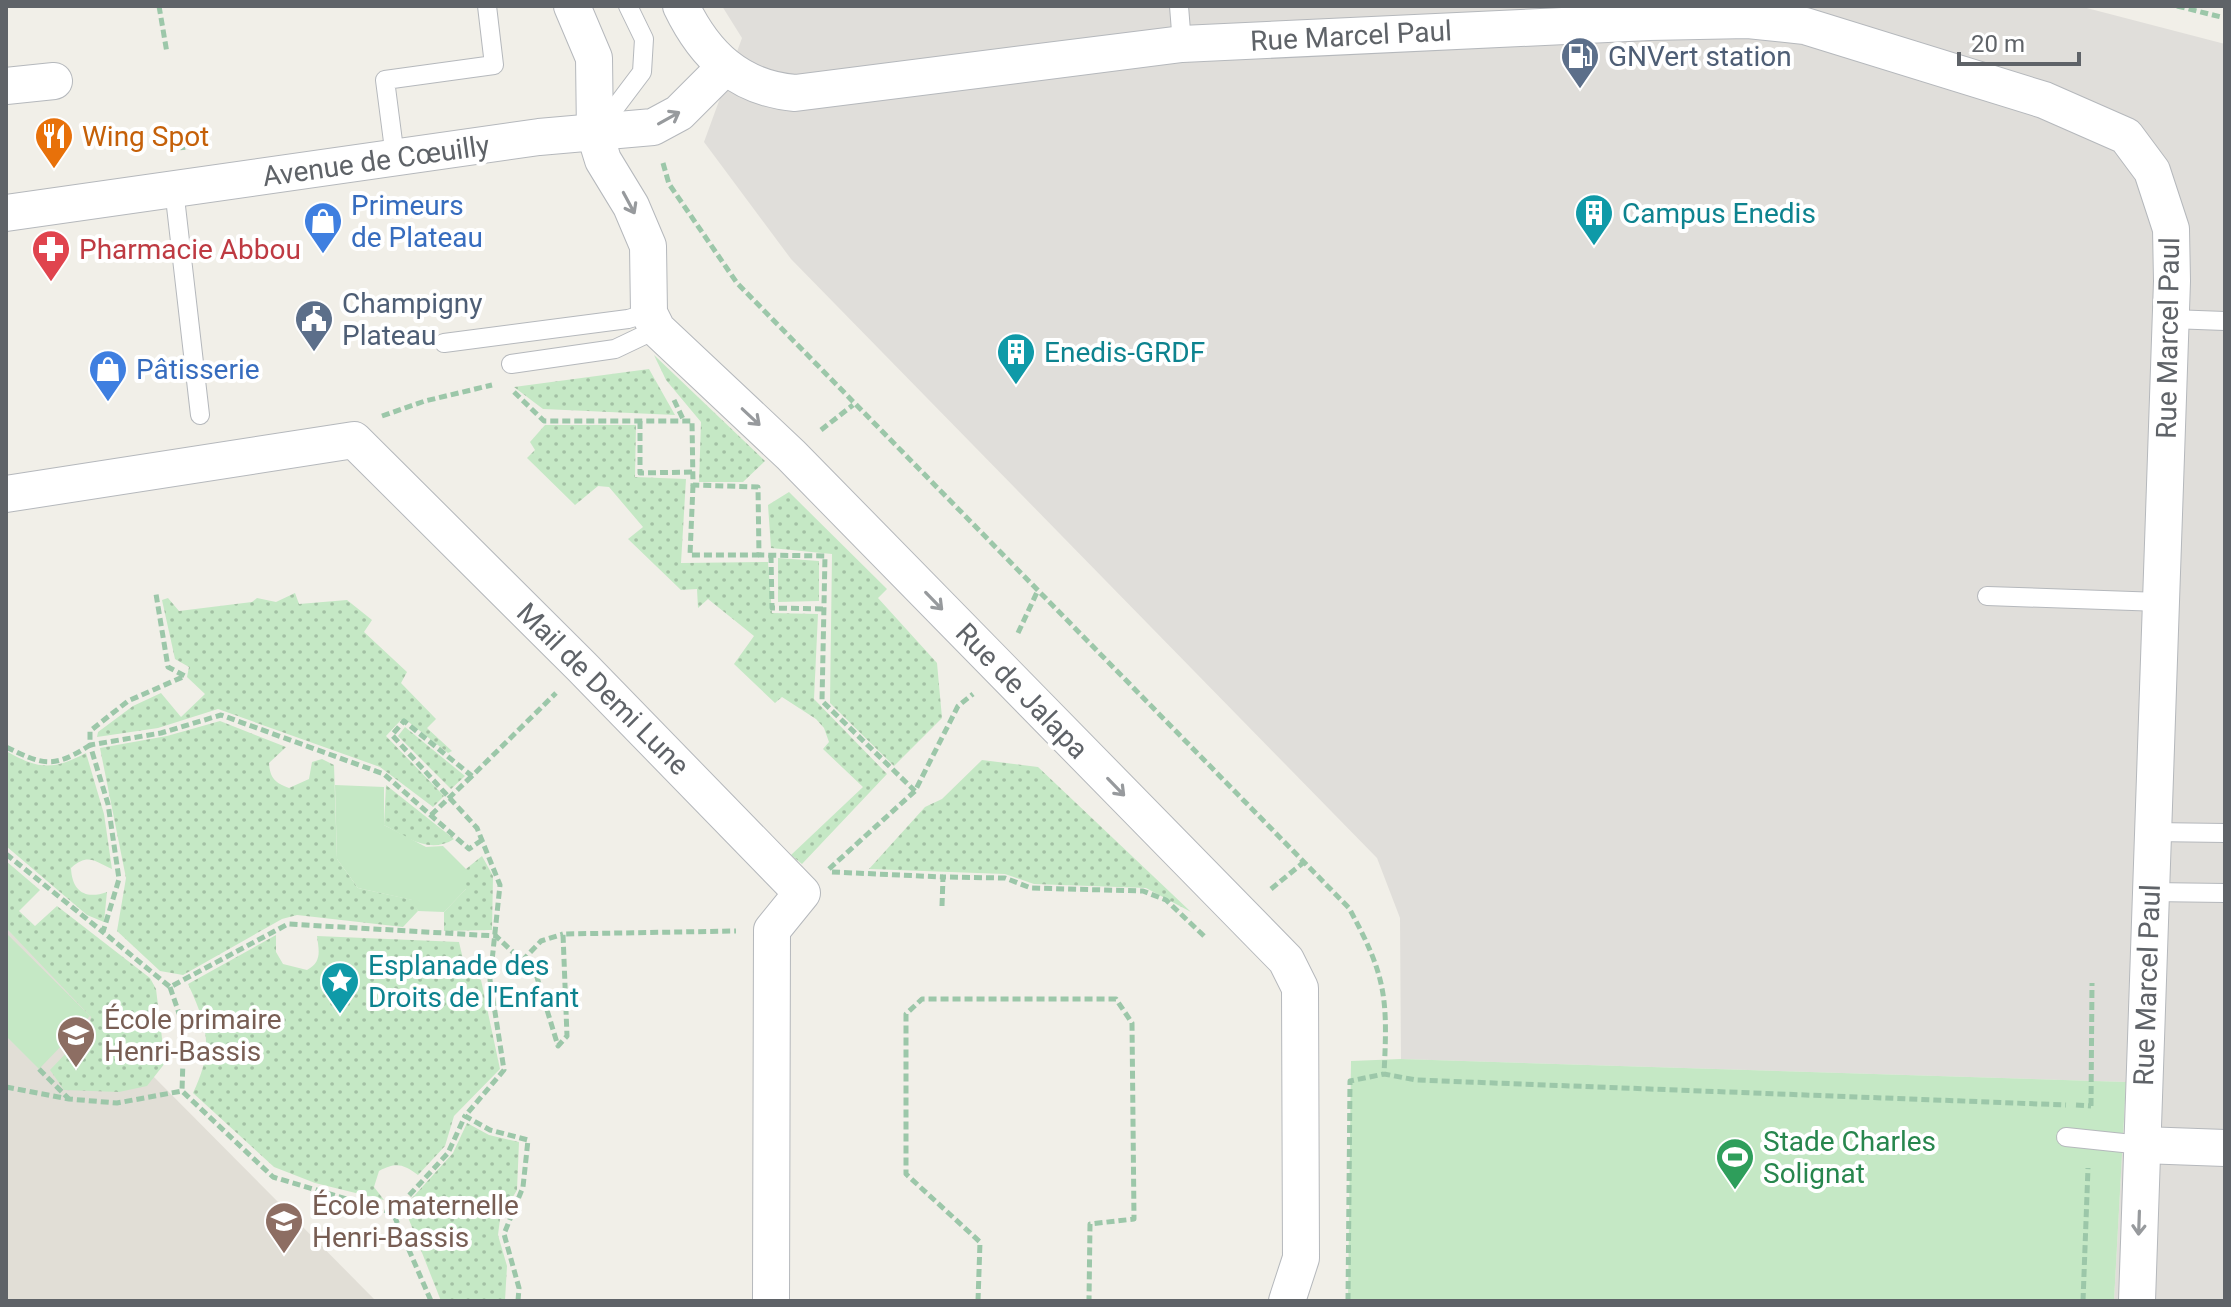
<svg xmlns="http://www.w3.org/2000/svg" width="2231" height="1307" viewBox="0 0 2231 1307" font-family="Roboto,sans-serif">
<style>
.industrial{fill:#e0deda}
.education{fill:#e1ded6}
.grass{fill:url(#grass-dots)}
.green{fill:#c5e8c5}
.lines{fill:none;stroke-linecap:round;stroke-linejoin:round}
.lane-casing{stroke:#b5b8bc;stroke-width:20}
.street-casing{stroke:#b5b8bc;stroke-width:38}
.path{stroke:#9cc7a9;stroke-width:5;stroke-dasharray:8 4;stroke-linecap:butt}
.lane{stroke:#fff;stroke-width:18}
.street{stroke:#fff;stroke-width:36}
.oneway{stroke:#979a9d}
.labels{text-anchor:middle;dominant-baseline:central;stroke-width:8;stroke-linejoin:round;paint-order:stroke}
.street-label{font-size:28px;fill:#5f6368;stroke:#fff}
.service-label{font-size:28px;fill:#4e5e75;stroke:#fff;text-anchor:start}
.food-label{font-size:28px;fill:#c56008;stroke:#fff;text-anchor:start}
.shop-label{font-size:28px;fill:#366cbe;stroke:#fff;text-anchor:start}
.culture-label{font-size:28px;fill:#0d838f;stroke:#fff;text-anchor:start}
.health-label{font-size:28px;fill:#be3a42;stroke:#fff;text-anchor:start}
.education-label{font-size:28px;fill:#785e54;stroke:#fff;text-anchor:start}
.leisure-label{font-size:28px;fill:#27864d;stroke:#fff;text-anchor:start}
</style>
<defs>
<pattern id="grass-dots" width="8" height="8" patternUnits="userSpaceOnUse" patternTransform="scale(2)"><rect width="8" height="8" fill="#c5e8c5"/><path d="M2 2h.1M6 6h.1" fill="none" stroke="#a3c0a4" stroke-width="1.8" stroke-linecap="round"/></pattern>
</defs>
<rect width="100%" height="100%" fill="#f1efe8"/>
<polygon class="industrial" points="722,6 2079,6 2225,44 2225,1301 2114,1301 2126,1082 1401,1059 1400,918 1377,858 791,259 704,142 742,38"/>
<polygon class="education" points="6,928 285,1209 376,1301 6,1301"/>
<g class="grass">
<polygon points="654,355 765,461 743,482 699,482 701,422 666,380"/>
<polygon points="649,369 675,415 543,409 514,387"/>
<polygon points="545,425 636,425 635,477 686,479 681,563 768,562 772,613 818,614 814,699 887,774 802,864 791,855 863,787 823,749 829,742 824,728 816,719 782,697 775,703 734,664 754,636 708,599 698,608 697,589 681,590 628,539 643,527 609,487 598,486 575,505 527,458 535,450 530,442"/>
<polygon points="789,492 887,589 878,598 937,663 942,718 894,766 830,703 832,554 771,548 768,505"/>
<polygon points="778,558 819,561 819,601 778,602"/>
<polygon points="295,593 299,604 347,600 372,620 364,632 407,672 401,683 436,719 427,728 452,751 448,753 406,720 401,720 386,736 444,796 433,807 380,767 218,709 158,728 97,737 98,732 133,706 161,693 181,717 205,694 187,677 189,667 175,659 162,600 168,598 179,611 252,602 257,598 276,602"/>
<path d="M 220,721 L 286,747 L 269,763 C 270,778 275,783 289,788 L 309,779 L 312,762 L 322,759 L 334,765 L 337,859 L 358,888 L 413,900 L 418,911 L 403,927 L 297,915 L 282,919 L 183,975 L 160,971 L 117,931 L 126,878 L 100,748 L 167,736 Z"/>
<polygon points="405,727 465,776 451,789 398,736"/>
<path d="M 6,751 C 38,769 52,771 86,753 L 104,814 L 112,869 C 94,861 88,853 71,868 C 72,891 85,900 107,892 L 104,922 L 87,915 L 6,846 Z"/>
<polygon points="982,760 1038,767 1191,912 1146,888 1034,884 1005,874 869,869 925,807 942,799"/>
<path d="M 386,785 L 454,839 C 429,855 407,837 384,825 Z"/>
<polygon points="482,856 493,876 492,930 444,931 444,912 466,889 466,869"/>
<polygon points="6,861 40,890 19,911 35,926 57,906 150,978 156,989 165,1063 147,1086 119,1092 64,1090 50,1070 88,1030 91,1017 6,928"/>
<path d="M 276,935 L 276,952 L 283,964 L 307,970 C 322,962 319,951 317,936 L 459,942 L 466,972 L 481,980 L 500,1069 L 454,1116 L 445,1146 L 418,1175 C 403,1164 396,1162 379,1171 L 374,1187 L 384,1200 L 315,1183 L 274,1167 L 193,1093 C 214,1049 208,1027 188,984 Z"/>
<polygon points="467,1123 489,1135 519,1142 517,1190 500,1219 498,1235 507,1266 505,1301 441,1301 404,1207 453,1153"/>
</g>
<g class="green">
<polygon points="335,785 384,787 384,825 426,847 443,846 466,869 466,889 444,912 418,911 412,900 358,888 337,859"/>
<polygon points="6,933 90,1016 39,1069 6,1036"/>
<polygon points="1401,1059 2126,1082 2114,1301 1348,1301 1351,1061"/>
</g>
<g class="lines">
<g class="lane-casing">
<g id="lane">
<polyline points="1179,6 1182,44"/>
<polyline points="599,129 642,72 644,39 628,6"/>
<polyline points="395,157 385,80 494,65 487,6"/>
<polyline points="174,189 200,415"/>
<polyline points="2171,319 2225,321"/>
<polyline points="444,343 628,319 649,313"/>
<polyline points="511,364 615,349 657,329"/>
<polyline points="1987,596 2161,602"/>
<polyline points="2153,832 2225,833"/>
<polyline points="2151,892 2225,893"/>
<polyline points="2066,1137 2142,1145"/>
</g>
</g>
<g class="street-casing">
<g id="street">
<polyline points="572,6 594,58 595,134 603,160 631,206 648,246 649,313 657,329 791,455 1286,960 1300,988 1301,1258 1287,1301"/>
<path d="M 681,6 C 705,56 739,88 795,93 L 1182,44 L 1649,22 L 1748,20 L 1805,26 L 2044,100 L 2126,136 L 2152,171 L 2171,229 L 2172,281 L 2137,1301"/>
<polyline points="6,86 54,81"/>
<polyline points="6,213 539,137 653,127 679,113 725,67"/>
<polyline points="6,494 354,440 582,667 802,893 772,930 771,1301"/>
<polyline points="2142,1145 2225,1148"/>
</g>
</g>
<g class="path">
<polyline points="159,6 167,53"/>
<polyline points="2177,6 2225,18"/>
<polyline points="181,135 183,150"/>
<path d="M 663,163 L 669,184 L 737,283 L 1349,908 C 1386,976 1388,997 1384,1074 L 1416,1080 L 2066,1105"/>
<polyline points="514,392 544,421 692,421 693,485 758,487 759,555 825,556 822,701 915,791"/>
<polyline points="674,400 684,421"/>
<polyline points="382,416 425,401 492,385"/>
<polyline points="640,421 640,473 693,472"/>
<polyline points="821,430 853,405"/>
<polyline points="693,485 690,555 759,555"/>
<polyline points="771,555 772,608 825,609"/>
<polyline points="1018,633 1038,590"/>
<path d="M 6,747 C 43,765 53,769 90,745 L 90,731 L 128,701 L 185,676 L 168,667 L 156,594"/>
<polyline points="431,815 472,776"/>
<polyline points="482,840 469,849 384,774 221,715 161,733 90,745 108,804 119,879 103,932 170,987 288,924 496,936 536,974 558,1046 567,1036 563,934 736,931"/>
<polyline points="6,854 103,932"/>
<polyline points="829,869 915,791 958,706 973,694"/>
<polyline points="832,872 943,877"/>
<polyline points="1271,889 1304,862"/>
<polyline points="942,906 943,877 1005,878 1031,888 1143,891 1166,900 1204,936"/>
<polyline points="522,961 541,941 563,934"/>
<polyline points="170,987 184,1028 182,1091 273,1177 393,1213 431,1301"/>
<polyline points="39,1069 69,1099"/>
<polyline points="6,1087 69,1099 117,1103 182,1091"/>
<polyline points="2076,1105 2091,1106"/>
<polyline points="2091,1106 2092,983"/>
<polyline points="393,1213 448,1153 465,1116"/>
<polyline points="518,1301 519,1288 504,1234 523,1187 528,1140 490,1130 465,1116 504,1070 490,980 500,885 477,828 392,735 404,721 472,776 556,693"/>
<polyline points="978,1301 980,1242 906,1174 906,1014 922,999 1116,999 1132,1023 1134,1219 1090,1224 1089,1301"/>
<polyline points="1348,1301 1350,1081 1384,1074"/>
<polyline points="2083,1301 2088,1168"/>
</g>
<use href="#lane" class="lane"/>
<use href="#street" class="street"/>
</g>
<defs><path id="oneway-shaft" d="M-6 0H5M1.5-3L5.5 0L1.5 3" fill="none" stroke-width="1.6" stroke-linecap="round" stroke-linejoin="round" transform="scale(2)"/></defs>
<g class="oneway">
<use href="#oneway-shaft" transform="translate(669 118) rotate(-29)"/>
<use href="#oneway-shaft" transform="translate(629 203) rotate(62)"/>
<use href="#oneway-shaft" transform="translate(751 417) rotate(43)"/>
<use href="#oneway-shaft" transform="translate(934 601) rotate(46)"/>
<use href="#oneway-shaft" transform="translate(1116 787) rotate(46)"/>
<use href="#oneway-shaft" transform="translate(2139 1223) rotate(92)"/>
</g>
<defs>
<g id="fuel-pin" transform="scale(2)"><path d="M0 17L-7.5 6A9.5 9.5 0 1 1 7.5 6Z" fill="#5c6f8a" stroke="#fff"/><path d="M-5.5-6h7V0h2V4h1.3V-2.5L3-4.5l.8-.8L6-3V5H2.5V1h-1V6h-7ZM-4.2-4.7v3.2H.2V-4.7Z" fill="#fff"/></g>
<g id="restaurant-pin" transform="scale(2)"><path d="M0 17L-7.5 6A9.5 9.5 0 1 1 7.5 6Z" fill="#e8710a" stroke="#fff"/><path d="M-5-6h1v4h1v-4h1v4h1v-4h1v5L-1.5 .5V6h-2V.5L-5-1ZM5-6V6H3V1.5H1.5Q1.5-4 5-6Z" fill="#fff"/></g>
<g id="building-pin" transform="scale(2)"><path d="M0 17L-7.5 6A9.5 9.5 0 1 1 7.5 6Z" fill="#0f9aa8" stroke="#fff"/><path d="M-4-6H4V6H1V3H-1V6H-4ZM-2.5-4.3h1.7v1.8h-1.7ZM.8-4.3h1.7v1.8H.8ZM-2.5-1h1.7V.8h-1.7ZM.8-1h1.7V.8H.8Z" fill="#fff"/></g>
<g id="shop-pin" transform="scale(2)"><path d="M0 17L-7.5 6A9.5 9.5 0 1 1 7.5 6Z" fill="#3f7fe0" stroke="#fff"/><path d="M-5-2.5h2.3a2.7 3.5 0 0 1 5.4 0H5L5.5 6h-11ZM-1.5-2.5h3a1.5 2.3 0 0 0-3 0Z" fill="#fff"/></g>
<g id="pharmacy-pin" transform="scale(2)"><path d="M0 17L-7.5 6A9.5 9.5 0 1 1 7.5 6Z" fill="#e0444e" stroke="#fff"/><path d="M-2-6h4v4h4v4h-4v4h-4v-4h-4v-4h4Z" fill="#fff"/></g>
<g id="civic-pin" transform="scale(2)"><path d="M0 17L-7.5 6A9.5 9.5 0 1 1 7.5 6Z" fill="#5c6f8a" stroke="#fff"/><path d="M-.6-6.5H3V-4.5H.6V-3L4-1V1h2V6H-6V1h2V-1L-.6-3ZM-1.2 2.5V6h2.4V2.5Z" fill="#fff"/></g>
<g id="sight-pin" transform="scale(2)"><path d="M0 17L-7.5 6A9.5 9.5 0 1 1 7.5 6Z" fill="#0f9aa8" stroke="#fff"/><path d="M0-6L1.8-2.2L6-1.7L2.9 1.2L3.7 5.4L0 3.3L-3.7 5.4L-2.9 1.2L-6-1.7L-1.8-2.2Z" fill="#fff"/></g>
<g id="school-pin" transform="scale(2)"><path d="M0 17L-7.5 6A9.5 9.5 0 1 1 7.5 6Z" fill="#8d6e63" stroke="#fff"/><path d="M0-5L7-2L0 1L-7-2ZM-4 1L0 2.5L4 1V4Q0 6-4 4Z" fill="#fff"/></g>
<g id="stadium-pin" transform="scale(2)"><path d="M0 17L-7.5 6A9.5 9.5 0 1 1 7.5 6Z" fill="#2e9e5b" stroke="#fff"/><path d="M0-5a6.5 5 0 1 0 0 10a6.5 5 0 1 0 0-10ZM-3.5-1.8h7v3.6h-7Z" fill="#fff"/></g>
</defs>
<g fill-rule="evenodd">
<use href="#fuel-pin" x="1580" y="56"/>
<use href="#restaurant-pin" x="54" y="136"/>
<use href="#building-pin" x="1594" y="213"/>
<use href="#shop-pin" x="323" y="221"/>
<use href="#pharmacy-pin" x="51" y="249"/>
<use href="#civic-pin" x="314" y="319"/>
<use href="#building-pin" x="1016" y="352"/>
<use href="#shop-pin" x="108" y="369"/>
<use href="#sight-pin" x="340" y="981"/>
<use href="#school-pin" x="76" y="1035"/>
<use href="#stadium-pin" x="1735" y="1157"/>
<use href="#school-pin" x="284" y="1221"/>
</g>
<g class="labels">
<g class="street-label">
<text transform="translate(1351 36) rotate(-3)">Rue Marcel Paul</text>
<text transform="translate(376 161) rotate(-8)">Avenue de Cœuilly</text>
<text transform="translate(2168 338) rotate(-89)">Rue Marcel Paul</text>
<text transform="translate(603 689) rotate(45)">Mail de Demi Lune</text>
<text transform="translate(1022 691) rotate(46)">Rue de Jalapa</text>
<text transform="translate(2147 985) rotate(-88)">Rue Marcel Paul</text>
</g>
<g class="service-label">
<text x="1608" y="56">GNVert station</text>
<text x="342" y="303">Champigny<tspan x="342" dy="32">Plateau</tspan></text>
</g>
<g class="food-label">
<text x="82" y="136">Wing Spot</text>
</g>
<g class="shop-label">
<text x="351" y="205">Primeurs<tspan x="351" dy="32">de Plateau</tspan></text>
<text x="136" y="369">Pâtisserie</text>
</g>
<g class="culture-label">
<text x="1622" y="213">Campus Enedis</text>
<text x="1044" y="352">Enedis-GRDF</text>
<text x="368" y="965">Esplanade des<tspan x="368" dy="32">Droits de l'Enfant</tspan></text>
</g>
<g class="health-label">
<text x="79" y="249">Pharmacie Abbou</text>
</g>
<g class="education-label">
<text x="104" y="1019">École primaire<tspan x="104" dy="32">Henri-Bassis</tspan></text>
<text x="312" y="1205">École maternelle<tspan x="312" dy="32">Henri-Bassis</tspan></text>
</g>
<g class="leisure-label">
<text x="1763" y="1141">Stade Charles<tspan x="1763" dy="32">Solignat</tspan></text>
</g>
</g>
<rect width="2231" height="1307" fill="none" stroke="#5f6368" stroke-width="16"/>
<path d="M1959 52v12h120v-12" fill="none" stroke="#5f6368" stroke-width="4"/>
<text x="1971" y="52" font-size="24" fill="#5f6368" stroke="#ffffff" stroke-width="6" paint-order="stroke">20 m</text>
</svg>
